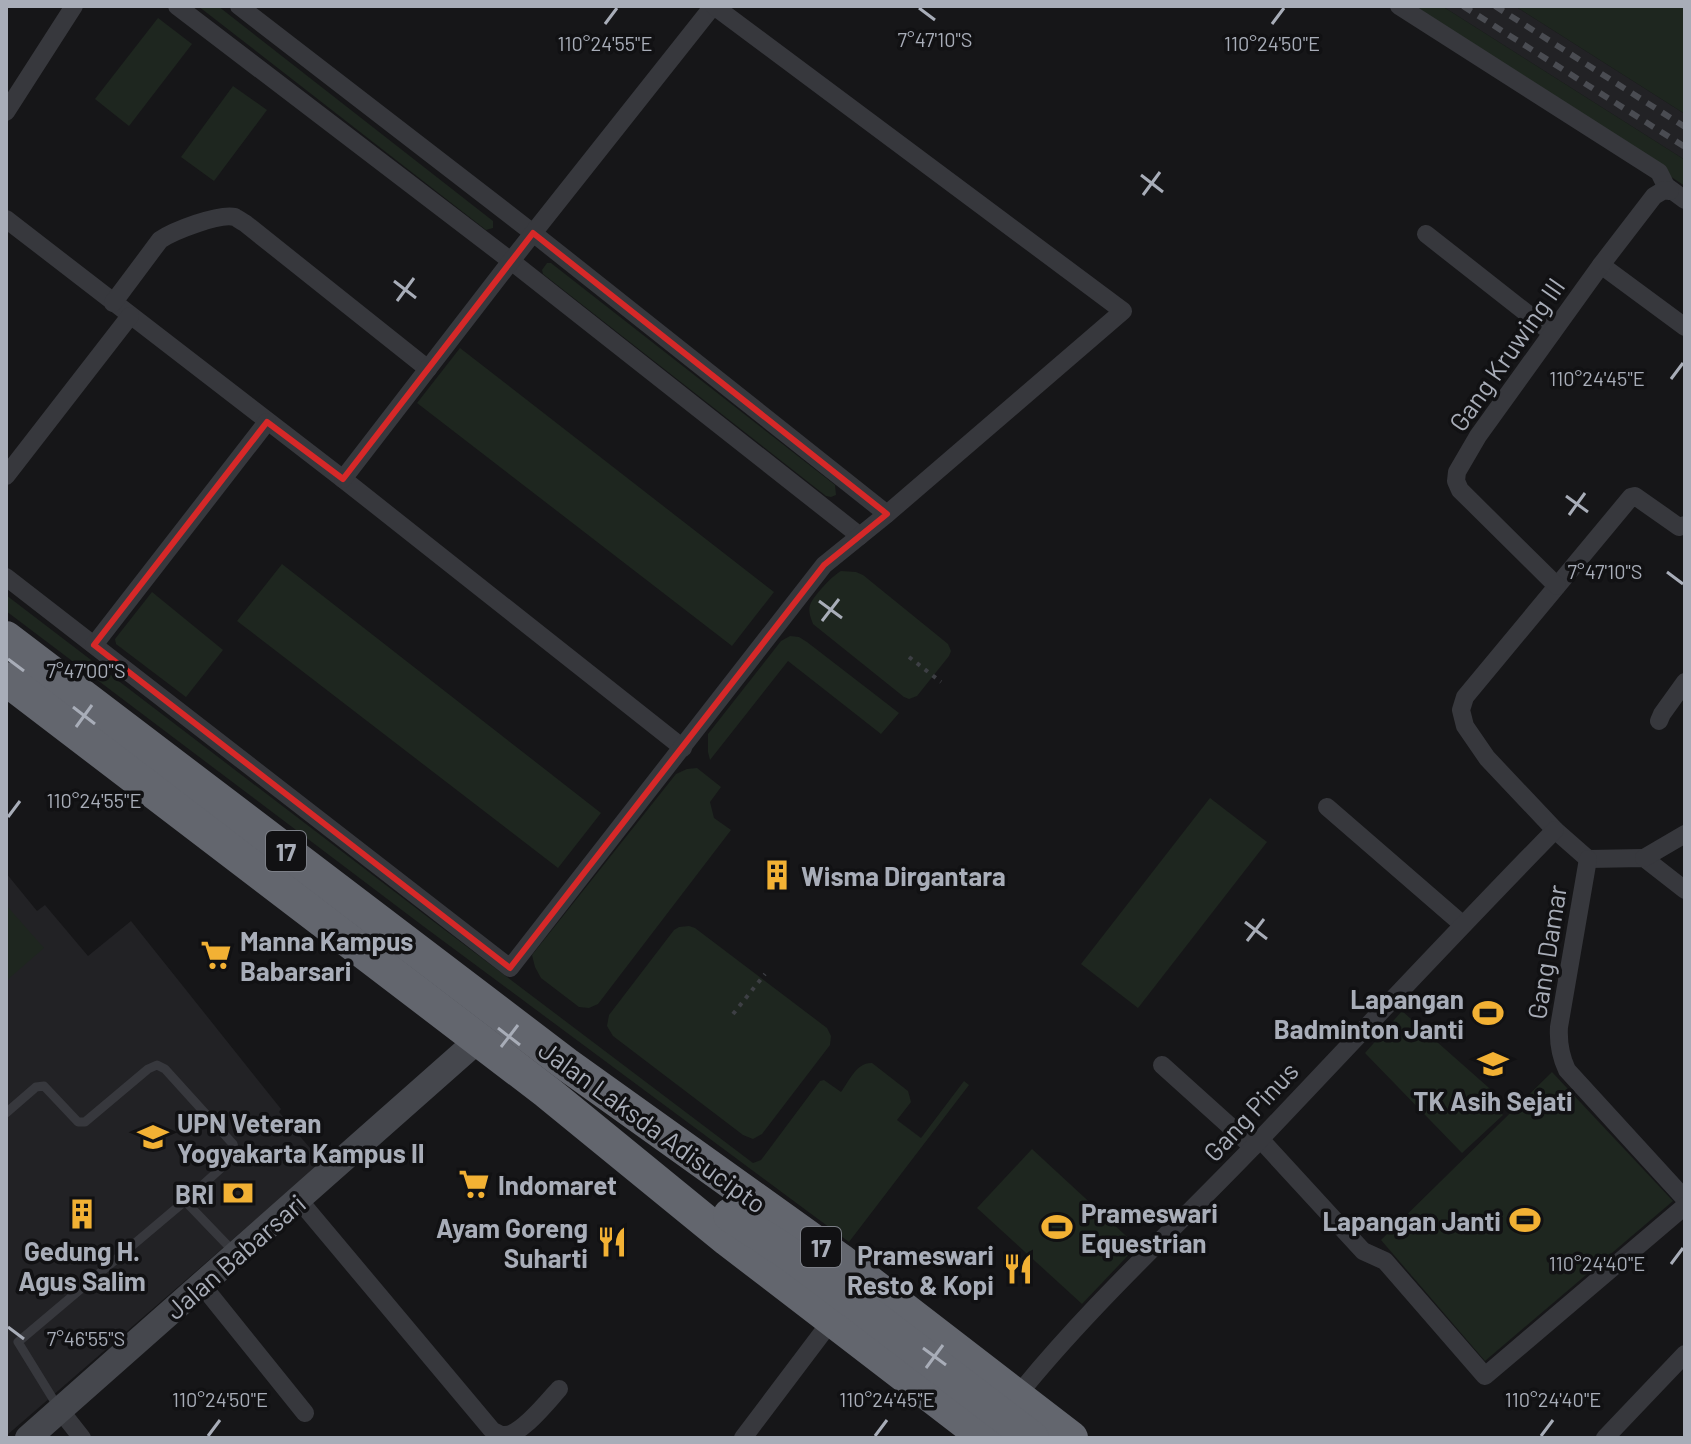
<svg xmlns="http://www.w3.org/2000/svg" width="1691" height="1444" viewBox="0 0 1691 1444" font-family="Barlow,sans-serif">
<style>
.built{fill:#222225}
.green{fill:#1e261f}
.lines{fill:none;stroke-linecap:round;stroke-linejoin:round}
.path{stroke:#3d3f44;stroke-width:4;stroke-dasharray:4 6;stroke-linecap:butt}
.lane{stroke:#37383d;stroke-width:9}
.street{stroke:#37383d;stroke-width:18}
.secondary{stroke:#45474d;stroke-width:26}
.highway{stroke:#63666e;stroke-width:34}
.rail{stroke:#4a4c52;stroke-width:6;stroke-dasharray:10 8;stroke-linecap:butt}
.marked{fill:none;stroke:#d62828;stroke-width:6;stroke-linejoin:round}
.ticks{fill:none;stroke:#a8adb8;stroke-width:3}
.labels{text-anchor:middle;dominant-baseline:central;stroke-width:7;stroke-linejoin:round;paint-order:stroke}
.shield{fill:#111113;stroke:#7b7e86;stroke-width:2}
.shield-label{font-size:24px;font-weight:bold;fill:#a8adb8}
.street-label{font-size:26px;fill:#a8adb8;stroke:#111113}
.poi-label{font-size:26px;font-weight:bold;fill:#a8adb8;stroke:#111113;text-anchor:start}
.ticks-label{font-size:20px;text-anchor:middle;fill:#a8adb8;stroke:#111113;stroke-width:7;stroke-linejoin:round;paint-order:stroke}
</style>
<rect width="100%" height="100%" fill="#161618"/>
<g class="built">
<polygon points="1442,6 1515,6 1685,114 1685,160"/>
<polygon points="6,873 37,911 45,905 88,956 131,921 281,1109 279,1112 322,1162 6,1436"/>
</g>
<g class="green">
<polygon points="198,6 218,6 493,221 493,228 486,230"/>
<polygon points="1411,6 1442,6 1685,160 1685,186"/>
<polygon points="1515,6 1685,6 1685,114"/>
<polygon points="158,18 192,44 129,126 95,99"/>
<polygon points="233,86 267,110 214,181 181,157"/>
<polygon points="547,263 551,263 835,485 836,495 831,497 826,496 543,274 542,270"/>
<polygon points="460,348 774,592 732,646 417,403"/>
<polygon points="282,564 601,813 558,868 237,621"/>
<path d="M 841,571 L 856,572 L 863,575 L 948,644 L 951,651 L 949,656 L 917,696 L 909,699 L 904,697 L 813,624 C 811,618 808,612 810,605 C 814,595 832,576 841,571 Z"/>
<polygon points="152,592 223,650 186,697 116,644 115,639"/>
<path d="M 6,595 L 429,918 L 753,1163 L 761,1160 L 820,1081 L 824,1080 L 841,1092 C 849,1081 857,1062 872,1063 L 908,1091 L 911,1102 L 897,1120 L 921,1138 L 964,1081 L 969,1085 L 849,1242 L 423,926 L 6,611 Z"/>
<polygon points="790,636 799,637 807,642 899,713 881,734 788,661 710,760 708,752 708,734 781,641"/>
<polygon points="697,768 721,787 710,802 714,818 731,830 598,1004 589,1008 579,1007 541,978 535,967 532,955 676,774 687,769"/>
<polygon points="1210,798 1267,842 1138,1008 1081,964"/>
<polygon points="6,905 44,948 6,981"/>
<polygon points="689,926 695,928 827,1028 831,1036 830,1045 762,1134 753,1139 743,1135 613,1036 607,1026 609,1015 674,930 679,927"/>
<polygon points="1402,1011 1497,1095 1490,1102 1503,1115 1462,1153 1365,1053"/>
<polygon points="1552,1072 1673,1201 1485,1361 1381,1240"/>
<polygon points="1032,1149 1137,1246 1082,1304 977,1208"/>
</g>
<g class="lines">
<g class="path">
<polyline points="909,657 941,682"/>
<polyline points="733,1014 765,974"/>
</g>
<g class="lane">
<polyline points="6,1113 36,1087 44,1086 78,1122 85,1122 148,1069 157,1065 165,1069 233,1144 235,1151 229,1161 185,1201 18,1342 58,1407"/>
<polyline points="185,1201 234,1252"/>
</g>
<g class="street">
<polyline points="177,6 511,261 860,536"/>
<polyline points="239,6 533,233 887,514"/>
<polyline points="1399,6 1659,172 1666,186 1685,200"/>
<polyline points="6,112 74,6"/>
<polyline points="6,219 343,479 683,748"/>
<polyline points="1426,234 1552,333"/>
<polyline points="1601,265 1685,327"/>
<path d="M 113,303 L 160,240 C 173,231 219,213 235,217 C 236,218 245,223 246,224 L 428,369"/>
<polyline points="6,476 130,316"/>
<polyline points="343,479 511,261 713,6"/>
<polyline points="1685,525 1679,527 1635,496 1631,497 1465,697 1461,710 1465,726 1487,758 1555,830 1588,859 1644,858 1685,890"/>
<polyline points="6,577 510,968 824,565 887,514 1123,311 714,6"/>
<polyline points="1557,586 1460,490 1456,481 1457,472 1478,436 1601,265 1654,196 1664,190 1670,191"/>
<polyline points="94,645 267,422"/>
<polyline points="1659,721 1662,714 1685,682"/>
<polyline points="1327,807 1462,924"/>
<polyline points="1644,858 1685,834"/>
<path d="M 1588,859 L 1559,1027 C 1558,1043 1560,1055 1567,1070 L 1685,1199"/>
<polyline points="1162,1065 1253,1147"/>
<polyline points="1260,1139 1363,1251 1385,1261 1485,1376 1685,1206"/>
<path d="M 299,1200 L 491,1429 C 493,1431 500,1435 503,1435 C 520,1437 548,1401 559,1389"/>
<polyline points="202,1285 305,1413"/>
<path d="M 1017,1396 C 1088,1308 1172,1231 1250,1150 C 1352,1043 1452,935 1555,830"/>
<polyline points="60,1410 82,1438"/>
<polyline points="743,1438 832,1320"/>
<polyline points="1605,1438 1685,1354"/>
</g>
<polyline class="secondary" points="28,1438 478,1040"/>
<g class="highway">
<polyline points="6,638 566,1064 840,1260 1071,1438"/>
<polyline points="6,679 547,1092 727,1239 986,1438"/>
<polyline points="730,1215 791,1255 863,1309 1032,1438"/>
</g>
<g class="rail">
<polyline points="1463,6 1685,147"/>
<polyline points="1495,6 1685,127"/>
</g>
</g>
<path class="marked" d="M 533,233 L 887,514 L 824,565 L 510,968 L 94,645 L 267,422 L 343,479 Z"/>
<path class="ticks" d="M 919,8 L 935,20M 605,24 L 617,8M 1272,24 L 1284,8M 1141,175 L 1163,192M 1143,195 L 1160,172M 394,281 L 416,298M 397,301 L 414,278M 1671,379 L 1683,363M 1566,496 L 1588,512M 1569,515 L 1585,493M 1667,572 L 1683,584M 819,601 L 842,618M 822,621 L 839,599M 8,659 L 24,671M 73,707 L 95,724M 76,727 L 92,705M 8,817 L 20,801M 1245,922 L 1267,939M 1247,941 L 1264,919M 498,1028 L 520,1045M 501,1047 L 518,1025M 1671,1264 L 1683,1248M 8,1327 L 24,1339M 923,1348 L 946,1365M 926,1368 L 943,1345M 208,1436 L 220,1420M 875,1436 L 887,1420M 1541,1436 L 1553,1420"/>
<defs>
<g id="building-bare" transform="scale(2.4)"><path d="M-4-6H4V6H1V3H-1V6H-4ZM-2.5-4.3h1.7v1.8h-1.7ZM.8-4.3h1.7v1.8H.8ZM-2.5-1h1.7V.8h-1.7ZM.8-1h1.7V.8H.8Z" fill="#f2b134" stroke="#111113" stroke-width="2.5" paint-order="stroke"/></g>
<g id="supermarket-bare" transform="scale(2.4)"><path d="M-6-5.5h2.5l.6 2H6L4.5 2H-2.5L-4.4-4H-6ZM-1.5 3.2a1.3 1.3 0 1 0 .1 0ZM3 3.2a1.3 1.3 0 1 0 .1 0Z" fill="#f2b134" stroke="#111113" stroke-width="2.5" paint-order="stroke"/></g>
<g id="stadium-bare" transform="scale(2.4)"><path d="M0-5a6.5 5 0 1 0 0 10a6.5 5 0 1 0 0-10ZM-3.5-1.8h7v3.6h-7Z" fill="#f2b134" stroke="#111113" stroke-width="2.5" paint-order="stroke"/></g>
<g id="school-bare" transform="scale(2.4)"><path d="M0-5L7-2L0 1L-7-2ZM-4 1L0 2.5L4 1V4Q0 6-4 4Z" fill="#f2b134" stroke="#111113" stroke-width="2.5" paint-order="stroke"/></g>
<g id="university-bare" transform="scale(2.4)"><path d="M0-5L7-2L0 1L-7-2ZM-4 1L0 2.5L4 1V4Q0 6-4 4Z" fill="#f2b134" stroke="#111113" stroke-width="2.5" paint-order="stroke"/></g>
<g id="bank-bare" transform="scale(2.4)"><path d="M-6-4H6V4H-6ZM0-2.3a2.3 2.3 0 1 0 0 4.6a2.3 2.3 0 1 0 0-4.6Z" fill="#f2b134" stroke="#111113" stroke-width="2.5" paint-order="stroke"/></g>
<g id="restaurant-bare" transform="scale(2.4)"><path d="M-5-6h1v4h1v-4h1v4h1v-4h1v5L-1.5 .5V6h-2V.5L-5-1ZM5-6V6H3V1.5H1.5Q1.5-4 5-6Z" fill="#f2b134" stroke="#111113" stroke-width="2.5" paint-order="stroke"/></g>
</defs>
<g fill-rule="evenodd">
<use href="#building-bare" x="777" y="875"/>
<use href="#supermarket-bare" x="216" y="955"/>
<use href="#stadium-bare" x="1488" y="1013"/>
<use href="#school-bare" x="1493" y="1064"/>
<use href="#university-bare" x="153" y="1137"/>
<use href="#supermarket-bare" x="474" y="1184"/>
<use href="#bank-bare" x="238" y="1193"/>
<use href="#building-bare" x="82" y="1214"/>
<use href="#stadium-bare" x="1525" y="1220"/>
<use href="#stadium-bare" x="1057" y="1227"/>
<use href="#restaurant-bare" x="612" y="1242"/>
<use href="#restaurant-bare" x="1018" y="1269"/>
</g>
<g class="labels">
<g class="shield">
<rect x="266" y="831" width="40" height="40" rx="6"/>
<rect x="801" y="1227" width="40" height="40" rx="6"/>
</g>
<g class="shield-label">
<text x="286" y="851">17</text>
<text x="821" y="1247">17</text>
</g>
<g class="street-label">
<text transform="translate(1506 354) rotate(-55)">Gang Kruwing III</text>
<text transform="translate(1546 952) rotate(-81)">Gang Damar</text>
<text transform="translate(1250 1111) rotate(-47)">Gang Pinus</text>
<text transform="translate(653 1126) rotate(36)">Jalan Laksda Adisucipto</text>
<text transform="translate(235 1256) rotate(-41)">Jalan Babarsari</text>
</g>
<g class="poi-label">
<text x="801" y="875">Wisma Dirgantara</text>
<text x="240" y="940">Manna Kampus<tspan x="240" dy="30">Babarsari</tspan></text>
<text x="1464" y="998" text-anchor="end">Lapangan<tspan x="1464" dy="30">Badminton Janti</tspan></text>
<text x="1493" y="1100" text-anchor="middle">TK Asih Sejati</text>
<text x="177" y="1122">UPN Veteran<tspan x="177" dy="30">Yogyakarta Kampus II</tspan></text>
<text x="498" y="1184">Indomaret</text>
<text x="214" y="1193" text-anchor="end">BRI</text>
<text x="1081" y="1212">Prameswari<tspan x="1081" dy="30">Equestrian</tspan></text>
<text x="1501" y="1220" text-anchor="end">Lapangan Janti</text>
<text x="588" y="1227" text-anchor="end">Ayam Goreng<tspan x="588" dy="30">Suharti</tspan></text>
<text x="82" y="1250" text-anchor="middle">Gedung H.<tspan x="82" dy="30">Agus Salim</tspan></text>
<text x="994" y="1254" text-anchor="end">Prameswari<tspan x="994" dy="30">Resto &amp; Kopi</tspan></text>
</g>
</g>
<g class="ticks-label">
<text x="935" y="47">7°47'10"S</text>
<text x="605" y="51">110°24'55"E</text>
<text x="1272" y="51">110°24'50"E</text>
<text x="1597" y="386">110°24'45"E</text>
<text x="1605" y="579">7°47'10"S</text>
<text x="86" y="678">7°47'00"S</text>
<text x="94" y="808">110°24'55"E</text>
<text x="1597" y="1271">110°24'40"E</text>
<text x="86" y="1346">7°46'55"S</text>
<text x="220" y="1407">110°24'50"E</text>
<text x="887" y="1407">110°24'45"E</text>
<text x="1553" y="1407">110°24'40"E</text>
</g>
<rect width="1691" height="1444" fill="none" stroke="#a8adb8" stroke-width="16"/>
</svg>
